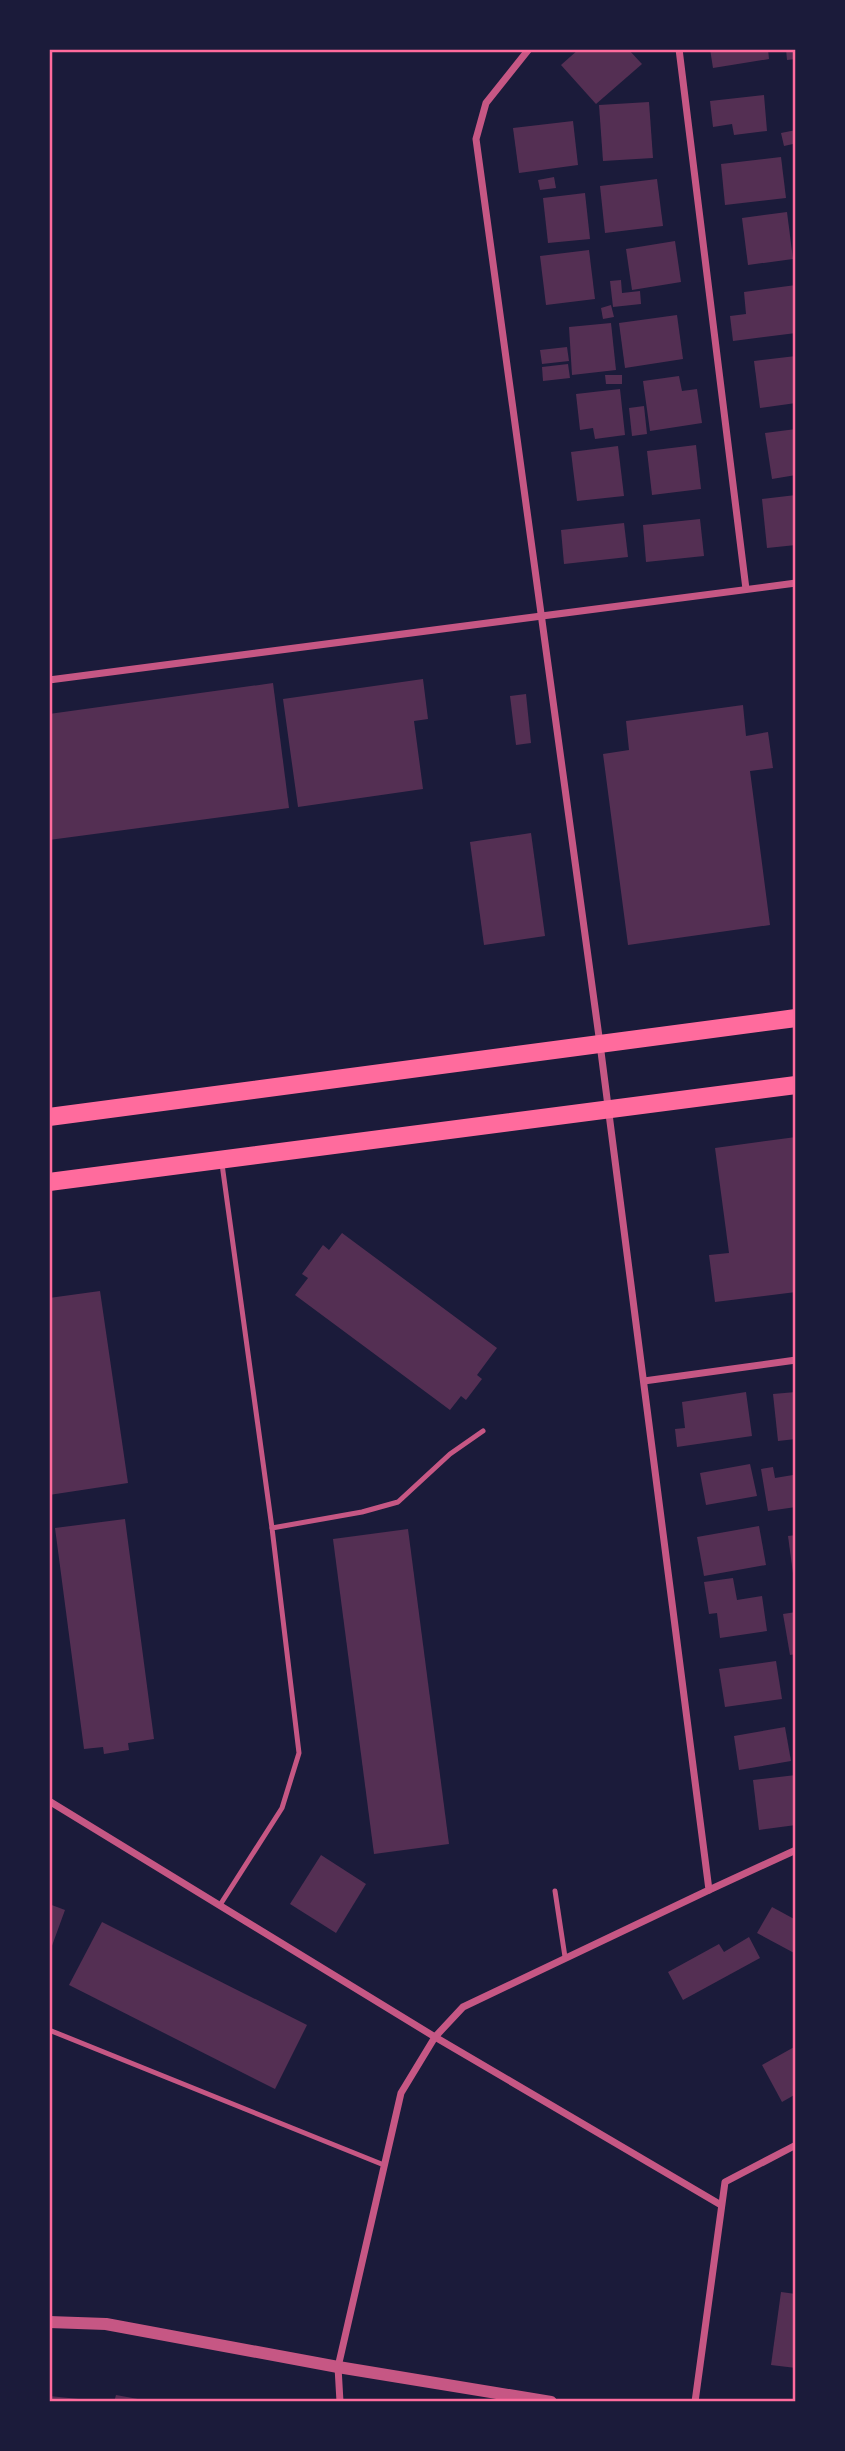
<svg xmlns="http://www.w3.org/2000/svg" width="845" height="2451" viewBox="0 0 845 2451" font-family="'DM Sans',sans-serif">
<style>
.building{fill:#542f53}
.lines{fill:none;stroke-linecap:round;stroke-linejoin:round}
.service{stroke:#c65784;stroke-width:5}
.minor{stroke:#c65784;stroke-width:7}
.tertiary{stroke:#c65784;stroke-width:12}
.primary{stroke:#ff6b9d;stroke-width:18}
.neatline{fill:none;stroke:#ff6b9d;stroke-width:2.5}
</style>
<rect width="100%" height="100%" fill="#1b1b3a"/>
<g class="building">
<polygon points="579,49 628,49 642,64 596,104 561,65"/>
<polygon points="710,49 768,49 769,59 713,68"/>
<polygon points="786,49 796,49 796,59 787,60"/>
<polygon points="764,95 767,131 734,135 732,124 713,127 710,101"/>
<polygon points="649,102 653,158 603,161 599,105"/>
<polygon points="573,121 578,165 519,173 513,128"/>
<polygon points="796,130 796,152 795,152 793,144 784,146 781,133"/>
<polygon points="781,157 786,198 725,205 721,164"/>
<polygon points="554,177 556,188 540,190 538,180"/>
<polygon points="657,179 663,226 605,233 600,186"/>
<polygon points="585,193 590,239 548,243 543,198"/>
<polygon points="787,212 793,259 748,265 742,218"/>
<polygon points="675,241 681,282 632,290 626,249"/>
<polygon points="589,250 595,299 546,305 540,256"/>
<polygon points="621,280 622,293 640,291 641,304 613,307 610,281"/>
<polygon points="796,285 796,333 733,341 730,316 746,314 744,292"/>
<polygon points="611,305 614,317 603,319 601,308"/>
<polygon points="677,315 683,359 625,368 619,323"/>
<polygon points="611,323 616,370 572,375 569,327"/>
<polygon points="567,347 569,361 542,364 540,350"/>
<polygon points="796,356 796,403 760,408 754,361"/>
<polygon points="568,364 570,378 543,381 542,367"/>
<polygon points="605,375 622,375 622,384 606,384"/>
<polygon points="679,376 682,391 697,389 702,423 650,431 643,381"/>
<polygon points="620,389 625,435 595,439 593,428 580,430 576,394"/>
<polygon points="644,406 647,434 632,436 629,408"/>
<polygon points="796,429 796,475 772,479 765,433"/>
<polygon points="696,445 701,489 652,495 647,451"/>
<polygon points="618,446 624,496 577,501 571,452"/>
<polygon points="796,495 796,545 767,548 762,499"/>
<polygon points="700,519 704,556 646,562 643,525"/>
<polygon points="624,523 628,557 564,564 561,530"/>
<polygon points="423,679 428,719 414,721 423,789 298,807 283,699"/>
<polygon points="273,683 289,808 49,840 49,714"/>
<polygon points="526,694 531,743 516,745 510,696"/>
<polygon points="743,705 746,736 768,732 773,768 750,771 770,925 628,945 603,754 629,750 626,721"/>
<polygon points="531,833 545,936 484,945 470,842"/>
<polygon points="796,1137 796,1292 715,1302 709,1255 729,1253 715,1148"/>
<polygon points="342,1233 497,1348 477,1375 482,1379 466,1400 461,1396 450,1410 295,1295 308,1278 302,1274 323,1245 329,1250"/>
<polygon points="100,1291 128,1483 49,1495 49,1298"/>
<polygon points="746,1392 752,1436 677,1447 675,1429 685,1428 682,1402"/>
<polygon points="796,1392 796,1439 778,1441 773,1394"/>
<polygon points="750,1464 757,1496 706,1505 700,1473"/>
<polygon points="773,1467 775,1478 793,1475 796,1472 796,1507 768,1511 761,1469"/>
<polygon points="125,1519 154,1739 128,1743 129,1750 104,1754 103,1747 84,1749 55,1528"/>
<polygon points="759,1526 766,1565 704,1576 697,1537"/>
<polygon points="408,1529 449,1844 374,1854 333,1539"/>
<polygon points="796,1535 796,1581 794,1581 788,1536"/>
<polygon points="733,1578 737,1600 762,1596 767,1631 720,1638 717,1613 709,1614 704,1582"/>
<polygon points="796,1612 796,1654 790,1655 783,1614"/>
<polygon points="776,1661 782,1699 725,1707 719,1669"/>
<polygon points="785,1727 791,1761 739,1770 734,1736"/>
<polygon points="796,1775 796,1825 759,1830 753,1780"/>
<polygon points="321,1855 366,1884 336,1933 290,1904"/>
<polygon points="49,1904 65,1910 49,1954"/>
<polygon points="772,1907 796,1920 796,1954 757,1933"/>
<polygon points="102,1922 307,2025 275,2089 69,1985"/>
<polygon points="749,1937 760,1958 683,2000 668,1972 719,1944 724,1952"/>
<polygon points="796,2046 796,2094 782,2102 762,2065"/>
<polygon points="781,2292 796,2294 796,2368 771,2365"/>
<polygon points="116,2395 149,2401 148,2402 114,2402"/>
<polygon points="49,2396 89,2400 89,2402 49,2402"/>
</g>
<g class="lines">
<g class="service">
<polyline points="222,1164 272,1528"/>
<polyline points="555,1891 565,1957"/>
<polyline points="220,1905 282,1808 299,1753 272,1528 362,1512 398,1502 450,1454 483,1431"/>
<polyline points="49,2030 384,2165"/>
</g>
<g class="minor">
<polyline points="679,49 746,589"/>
<polyline points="49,680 796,583"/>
<polyline points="644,1381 796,1360"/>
<polyline points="49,1801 435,2037 721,2205"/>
<polyline points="709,1890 796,1850"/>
<polyline points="340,2402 338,2367 401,2093 435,2037 463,2007 709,1890 600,1044 476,139 486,103 529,49"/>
<polyline points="695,2402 725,2182 796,2145"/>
</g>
<polyline class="tertiary" points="49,2322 106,2324 338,2367 551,2402"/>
<g class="primary">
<polyline points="49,1117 796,1018"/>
<polyline points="49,1182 796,1085"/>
</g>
</g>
<rect width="845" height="2451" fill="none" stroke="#1b1b3a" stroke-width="102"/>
<rect x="51" y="51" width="743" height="2349" class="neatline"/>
</svg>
